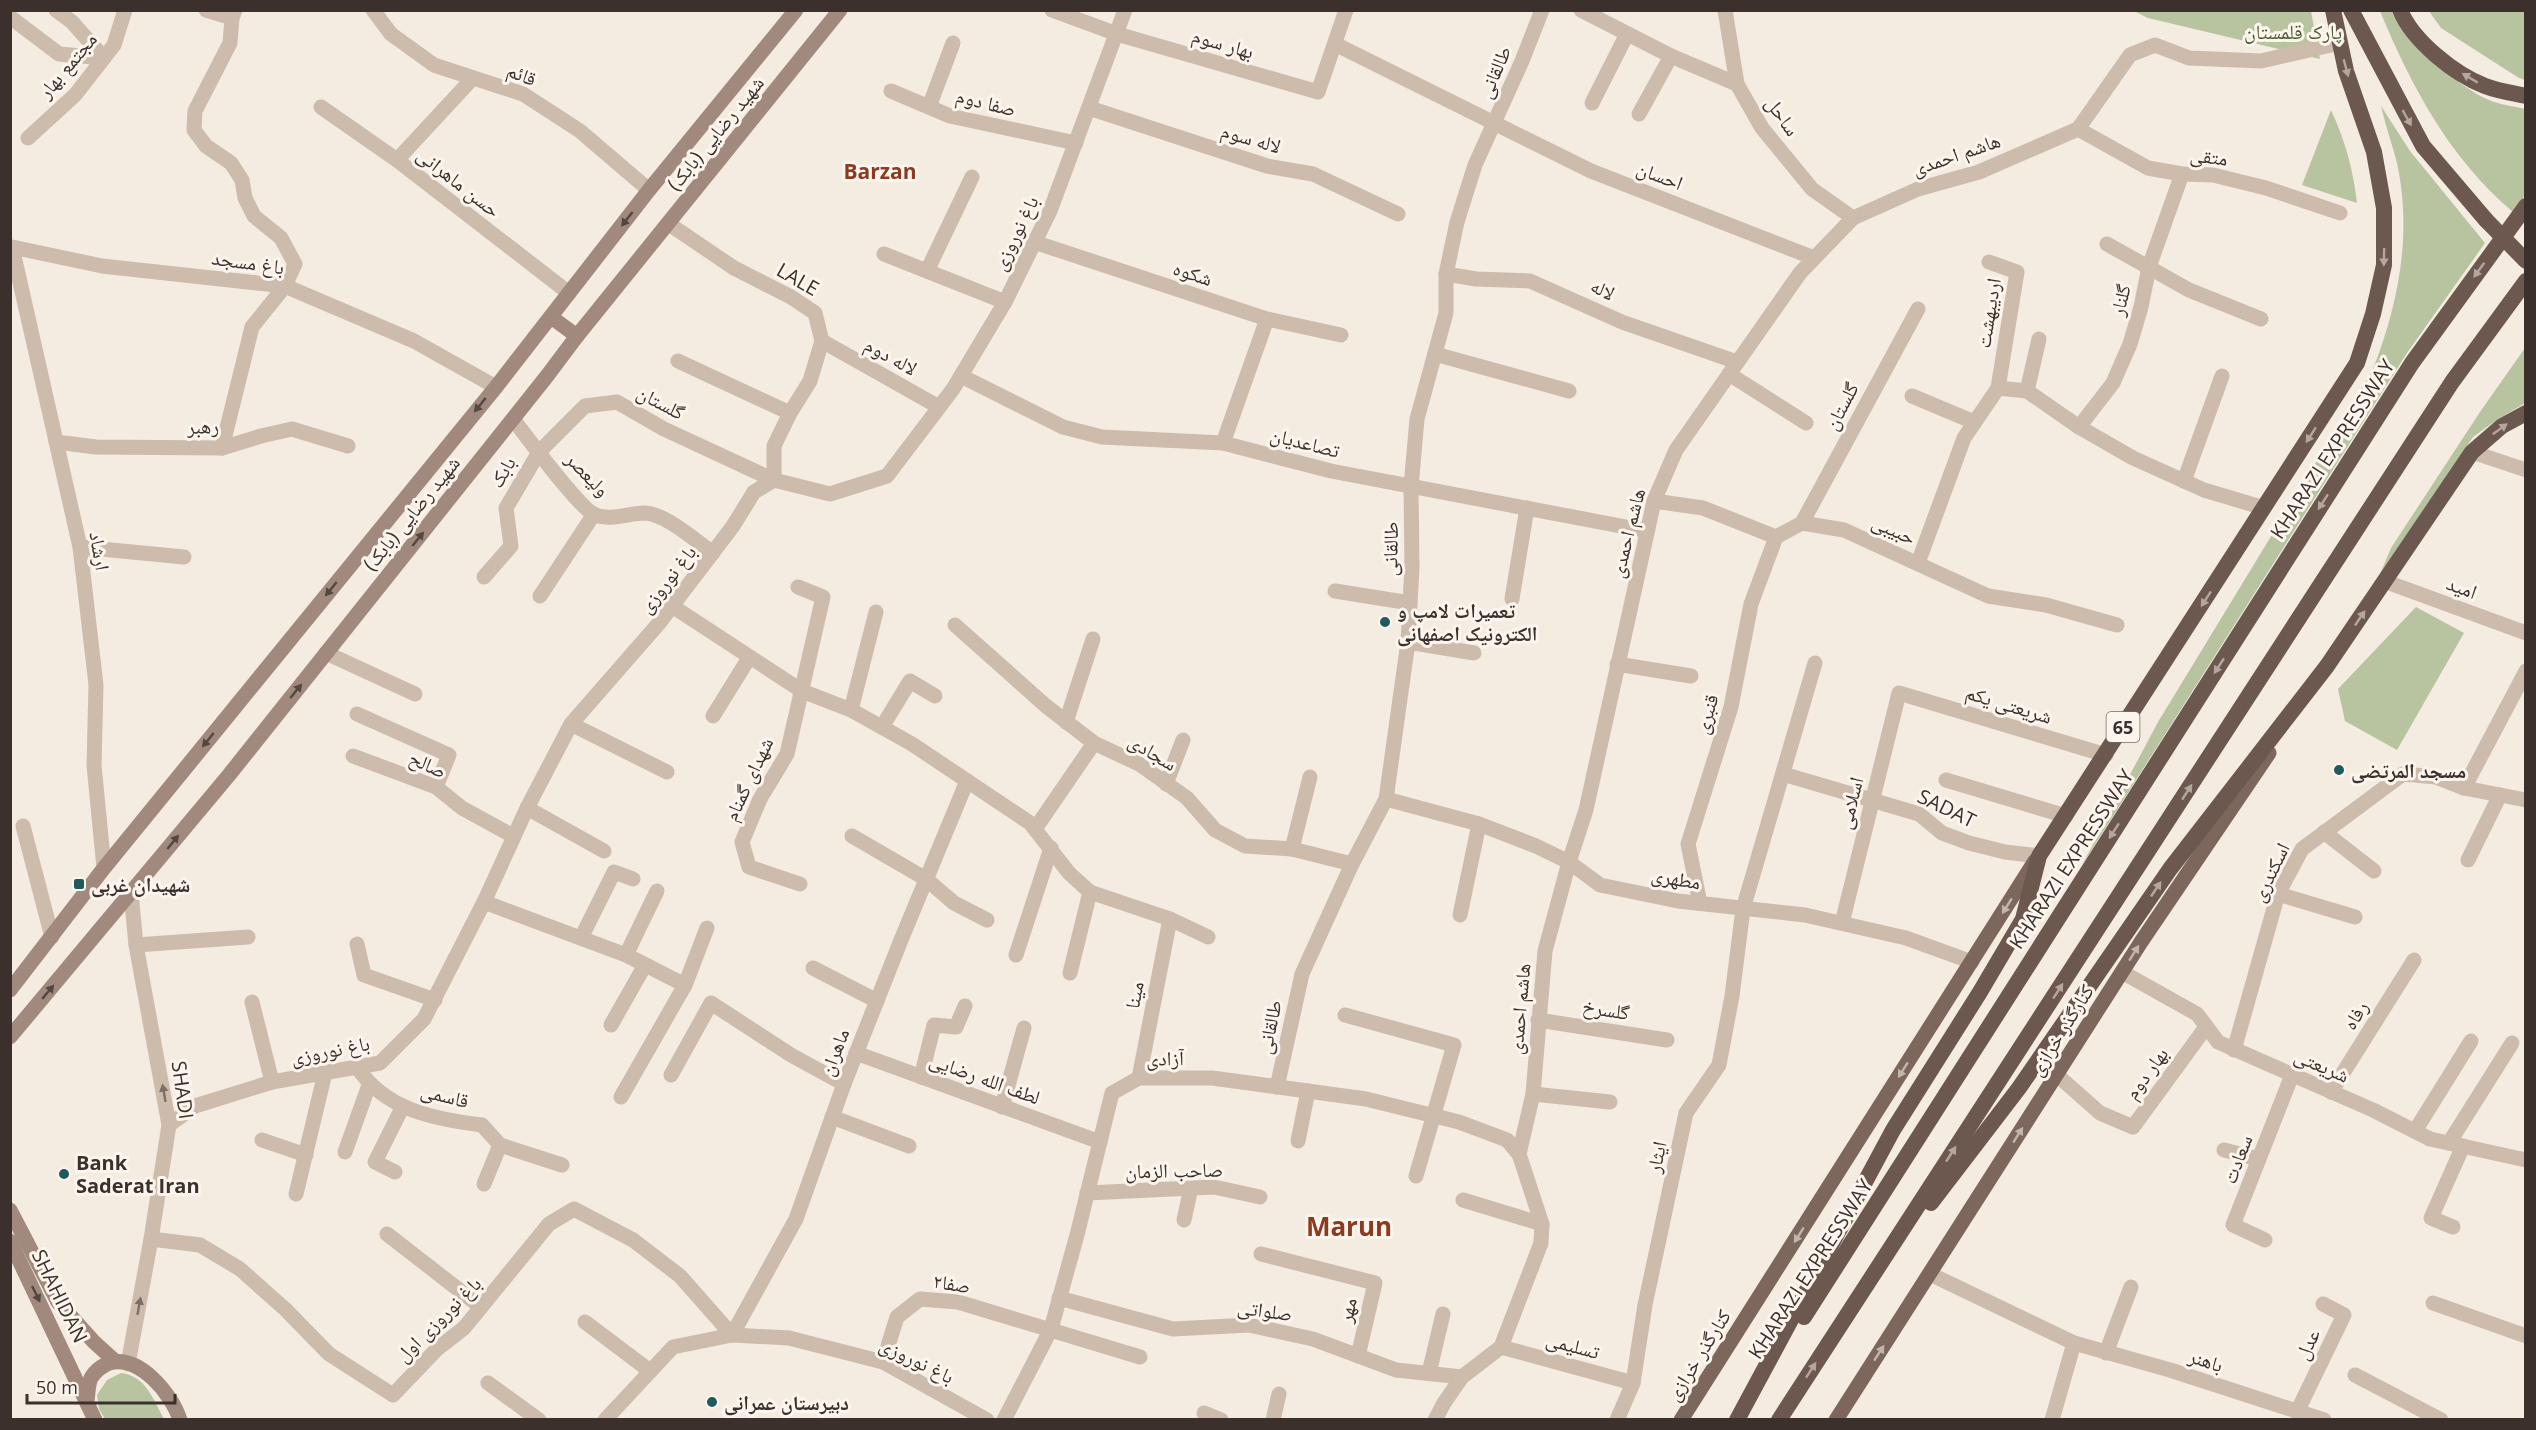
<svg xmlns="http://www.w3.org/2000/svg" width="2536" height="1430" viewBox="0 0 2536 1430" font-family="'Open Sans','Noto Naskh Arabic',sans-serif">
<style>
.green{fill:#b8c4a0}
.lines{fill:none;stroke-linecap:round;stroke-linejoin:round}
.minor{stroke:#cdbbac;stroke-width:15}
.secondary{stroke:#a18a7d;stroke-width:15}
.primary{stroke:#7d675c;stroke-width:15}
.trunk{stroke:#6c584f;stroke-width:16}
.trunk-bridge{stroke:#6c584f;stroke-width:16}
.oneway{fill:#b4a69e}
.oneway2{fill:#544640}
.oneway3{fill:#c2b5ac}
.oneway4{fill:#7d6f65}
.poi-dot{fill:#1f5a5e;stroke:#fbf5ee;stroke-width:2}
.labels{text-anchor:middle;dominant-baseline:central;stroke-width:6;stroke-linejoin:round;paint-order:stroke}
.shield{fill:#fbf5ee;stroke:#756b66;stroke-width:1.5}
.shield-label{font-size:18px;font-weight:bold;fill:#3b302b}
.park-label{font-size:20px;fill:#4a5a2e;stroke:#fbf5ee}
.street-label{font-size:20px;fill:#3b302b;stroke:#fbf5ee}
.poi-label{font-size:20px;font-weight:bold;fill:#3b302b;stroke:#fbf5ee;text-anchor:start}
.neighbourhood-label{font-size:21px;font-weight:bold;fill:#8c3b22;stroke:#fbf5ee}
.district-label{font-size:26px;font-weight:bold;fill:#8c3b22;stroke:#fbf5ee}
</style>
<rect width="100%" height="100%" fill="#f4ebe1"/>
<g class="green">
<polygon points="2134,11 2311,11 2320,59 2148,18"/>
<path d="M 2380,11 L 2391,11 C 2404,39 2460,88 2489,100 C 2500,105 2514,106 2525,109 L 2525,195 L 2513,212 C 2450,159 2411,86 2380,11 Z"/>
<polygon points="2429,11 2525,11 2525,80 2519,78 2441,28"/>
<path d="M 2381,106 L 2410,151 L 2485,243 L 2407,353 L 2082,865 L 2158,722 L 2373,369 C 2399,303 2413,230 2396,159 C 2391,141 2385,124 2381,106 Z"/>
<path d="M 2331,110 C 2345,140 2353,169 2357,203 L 2302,185 Z"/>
<polygon points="2525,348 2525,403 2498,419 2473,437 2380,574 2391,548 2480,412"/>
<polygon points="2416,607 2464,633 2397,750 2345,721 2338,689"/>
<path d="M 121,1373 C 146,1376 153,1399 164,1419 L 105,1419 L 99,1409 L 97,1395 L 107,1380 Z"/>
</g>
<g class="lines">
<g class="minor">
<polyline points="206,10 232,18"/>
<polyline points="373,10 391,34 434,65 523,94 580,131 649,190"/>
<polyline points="1052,10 1117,34 1318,92 1346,10"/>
<polyline points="1581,10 1671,56 1737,84"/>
<polyline points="1725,10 1737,84 1762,128 1812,189 1853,218"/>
<polyline points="10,17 59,54 104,58 72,22 56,10"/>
<polyline points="1335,44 1591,171 1814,258"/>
<polyline points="891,91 950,116 1076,143"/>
<polyline points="1592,103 1627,34"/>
<polyline points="321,107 397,160 569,293"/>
<polyline points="929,107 953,43"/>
<polyline points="1089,108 1267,166 1313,174 1398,214"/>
<polyline points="1639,114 1671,56"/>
<polyline points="2078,129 2148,168 2182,174 2213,175 2266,188 2340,213"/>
<polyline points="28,138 75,95 114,45 125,10"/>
<polyline points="397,160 472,79"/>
<polyline points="1034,242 1267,319 1341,335"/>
<polyline points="2107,244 2189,290 2261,319"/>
<polyline points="884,254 1005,302"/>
<polyline points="1989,262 2017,272 1998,388"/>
<polyline points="927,271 972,177"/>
<polyline points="1446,274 1476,279 1530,281 1622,322 1737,362"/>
<polyline points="822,341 939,407"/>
<polyline points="1435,354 1569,391"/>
<polyline points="678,361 790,413"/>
<polyline points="1729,374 1806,423"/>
<polyline points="961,376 1063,427 1102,437 1223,443 1331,471 1647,531"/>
<polyline points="2027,391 2039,339"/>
<polyline points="1912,396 1974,422"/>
<path d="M 513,419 C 527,437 579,508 595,515 C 611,521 629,513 645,513 C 666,514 696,541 713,553"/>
<polyline points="2079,427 2113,383 2130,344 2141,307 2149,267 2182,174"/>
<polyline points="56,442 96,447 222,448 261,436 292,429 348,446"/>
<polyline points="1223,443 1267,319"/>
<polyline points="222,448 252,327 285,286 295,264 281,238 254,216 245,198 242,180 231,163 206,146 194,130 195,111 230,43 232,18 235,10"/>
<polyline points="2472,452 2526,470"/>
<polyline points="2184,481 2222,376"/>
<polyline points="1654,501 1703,508 1776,537 1802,523 1844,530 1988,596 2046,605 2117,625"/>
<polyline points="1802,523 1918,309"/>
<polyline points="80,547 184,557"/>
<polyline points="1918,563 1964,438 1998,388 2027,391 2079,427 2133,458 2204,490 2264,508"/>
<polyline points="484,577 511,546 506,508 539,452 585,406 617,402 664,429 774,480 774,446 790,413 810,381 822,341 815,313 791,297 734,268 669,224"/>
<polyline points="2384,581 2526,633"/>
<polyline points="798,587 823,597 787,754 760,799 742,842 749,867 800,884"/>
<polyline points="1335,591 1410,603"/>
<polyline points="540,596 594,514"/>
<polyline points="1512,599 1527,508"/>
<polyline points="672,606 802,691 851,710 912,744 1030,823 1069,873 1090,892 1170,919 1208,937"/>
<polyline points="955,625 1046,706 1094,743 1139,764 1187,798 1215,830 1245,846 1292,849 1352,864"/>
<polyline points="1408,642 1474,653"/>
<polyline points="326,653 415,694"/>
<polyline points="1617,664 1691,676"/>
<polyline points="851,710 876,612"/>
<polyline points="357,714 449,755 436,787"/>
<polyline points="713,716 749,658"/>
<polyline points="1066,722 1093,639"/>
<polyline points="571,724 667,772"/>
<polyline points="882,727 910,681 935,696"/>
<polyline points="353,756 436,787 462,808 513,836"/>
<polyline points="1783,774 1919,814 1942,833 1969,843 2005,852 2039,856"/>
<polyline points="1946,780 2066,816"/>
<polyline points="1166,784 1183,740"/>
<polyline points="2464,788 2526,671"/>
<polyline points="1386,799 1479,824 1536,846 1569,862 1600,885 1678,901 1805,915 1906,938 1972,962"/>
<polyline points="527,808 604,851"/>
<polyline points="23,826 52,937"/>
<polyline points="1035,829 1094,743"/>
<polyline points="2324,832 2374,871"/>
<polyline points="852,836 926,879 954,903 987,920"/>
<polyline points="1292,849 1310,777"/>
<polyline points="2468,860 2500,795"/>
<polyline points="104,868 94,765 96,685 80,547 12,247 102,266 285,286 414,341 496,387"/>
<polyline points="2278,894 2355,917"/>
<polyline points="484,902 626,955 685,985"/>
<polyline points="1700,903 1688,844 1731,707 1751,604 1776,537"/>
<polyline points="1460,915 1479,824"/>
<polyline points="1842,923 1899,693 2106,755"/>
<polyline points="581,938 614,872 633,879"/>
<polyline points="357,944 364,975 435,1000"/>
<polyline points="136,945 248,937"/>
<polyline points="626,955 657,891"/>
<polyline points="1016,955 1051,848"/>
<polyline points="813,968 877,1001"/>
<polyline points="2122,972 2197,1014 2218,1042 2373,1110 2430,1139 2526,1160"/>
<polyline points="1070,973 1090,892"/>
<polyline points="252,1002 272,1082"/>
<polyline points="1345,1015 1454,1045 1416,1176"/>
<polyline points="1538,1020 1667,1040"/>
<polyline points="611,1025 645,965"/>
<polyline points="2234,1050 2278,894 2302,849 2403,774 2436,777 2464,788 2526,800"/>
<polyline points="856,1053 1100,1142"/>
<path d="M 357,1067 C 385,1110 434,1119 482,1125 L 500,1145 L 562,1165"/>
<polyline points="671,1075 711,1003 791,1055 844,1084"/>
<polyline points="2057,1075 2100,1113 2133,1127 2206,1027"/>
<polyline points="921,1077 934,1025 956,1027 965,1006"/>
<polyline points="1139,1078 1170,919"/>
<polyline points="1277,1087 1302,974 1352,864 1386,799 1408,642 1412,567 1411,487 1417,419 1446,313 1446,274 1457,222 1475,165 1522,61 1542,10"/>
<polyline points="2331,1092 2414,960"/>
<polyline points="1533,1094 1610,1102"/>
<polyline points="621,1097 685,985 707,928"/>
<polyline points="1002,1107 1024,1028"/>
<polyline points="832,1117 909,1146"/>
<polyline points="169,1125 195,1106 272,1082 380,1063 424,1019 484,902 527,808 571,724 660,622 733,526 754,492 774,480 830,494 887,476 953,389 1005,302 1050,211 1125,10"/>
<polyline points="2415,1131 2471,1041"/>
<polyline points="262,1140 306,1155"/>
<polyline points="1298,1141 1308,1091"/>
<polyline points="2449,1143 2512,1043"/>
<polyline points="2224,1150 2259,1159"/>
<polyline points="345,1152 369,1085"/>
<polyline points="395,1172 375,1162 403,1106"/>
<polyline points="484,1184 500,1145"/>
<polyline points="1087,1193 1214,1187 1260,1197"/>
<polyline points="296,1194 325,1073"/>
<polyline points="1463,1200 1542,1224"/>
<polyline points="1184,1220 1191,1188"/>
<polyline points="2453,1227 2431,1218 2463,1146"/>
<polyline points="387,1234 481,1307"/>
<polyline points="151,1239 200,1245 240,1269 285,1309 329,1354 393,1395 437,1349 464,1328 549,1224 574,1209 633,1240 680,1276 732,1335 796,1219 844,1084 901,940 967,781"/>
<polyline points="2265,1240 2233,1225 2292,1075"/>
<polyline points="1261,1254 1375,1283 1358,1356"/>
<polyline points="1930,1274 2074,1343 2170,1370 2324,1420"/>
<polyline points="1059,1298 1173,1329 1249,1325 1313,1339 1396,1370 1462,1377"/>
<polyline points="2433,1303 2526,1336"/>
<polyline points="585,1322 650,1371"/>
<polyline points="1501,1347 1633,1383"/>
<polyline points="2106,1353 2131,1287"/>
<polyline points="883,1362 897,1317 920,1299 958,1302 1140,1357"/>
<polyline points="128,1364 151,1239 169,1125 136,945 131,893"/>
<polyline points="1429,1373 1443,1314"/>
<polyline points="2355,1375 2441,1420"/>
<polyline points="488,1383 539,1420"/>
<polyline points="2297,1412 2344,1315 2323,1304"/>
<polyline points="1204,1413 1221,1420"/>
<polyline points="605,1420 673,1347 732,1335 789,1338 883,1362 987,1420"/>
<polyline points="1004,1420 1051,1329 1077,1235 1112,1093 1139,1078 1212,1078 1366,1099 1459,1122 1507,1140 1519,1154"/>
<polyline points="1273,1420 1279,1394"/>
<polyline points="1435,1420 1444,1403 1462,1377 1501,1347 1541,1243 1542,1224 1519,1154 1533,1094 1545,951 1569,862 1586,810 1654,501 1676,450 1800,273 1853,218 1918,189 1979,172 2078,129 2130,55 2155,45 2189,58 2261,61 2340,43"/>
<polyline points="1617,1420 1633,1383 1645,1305 1686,1113 1719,1065 1732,996 1743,909 1815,663"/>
<polyline points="2052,1420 2074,1343"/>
</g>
<g class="secondary">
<polyline points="551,317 577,336"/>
<polyline points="10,990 104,868 496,387 649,190 796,10"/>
<polyline points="10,1037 229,775 547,376 577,336 840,10"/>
<polyline points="10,1210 58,1302 94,1342 115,1361"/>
<polyline points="10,1241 95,1420"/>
<path d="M 87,1401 C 88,1394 88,1384 91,1378 C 95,1371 102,1366 109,1363 C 139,1354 172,1394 180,1420"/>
</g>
<g class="primary">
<polyline points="1681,1420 2035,861"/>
<polyline points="1836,1420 2141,942 2269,753"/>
</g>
<g class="trunk">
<polyline points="2351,10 2423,146 2486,220"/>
<path d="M 2400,10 C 2413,41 2454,74 2485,86 C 2498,91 2512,93 2526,96"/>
<polyline points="1931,1203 2019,1088 2170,869 2327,666 2472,452 2502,426 2526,413"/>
<polyline points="1804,1317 2412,363 2526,206"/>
<polyline points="1737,1420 1893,1130 1980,992 2023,919 2039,856 2357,363 2373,314 2384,265 2384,208 2374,152 2346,71 2333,10"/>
<polyline points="1779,1420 2452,382 2526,281"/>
</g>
<polyline class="trunk-bridge" points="2486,220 2526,261"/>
</g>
<defs><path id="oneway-solid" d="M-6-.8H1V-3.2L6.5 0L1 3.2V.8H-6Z" transform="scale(1.5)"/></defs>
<g class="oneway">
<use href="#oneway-solid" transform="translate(2346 68) rotate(75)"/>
<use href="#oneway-solid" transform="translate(2470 78) rotate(-149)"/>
<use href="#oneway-solid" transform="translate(2407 118) rotate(61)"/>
<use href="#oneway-solid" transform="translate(2384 257) rotate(91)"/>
<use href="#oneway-solid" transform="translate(2479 270) rotate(126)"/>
<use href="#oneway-solid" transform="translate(2500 429) rotate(-36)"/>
<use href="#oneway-solid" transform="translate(2311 435) rotate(123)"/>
<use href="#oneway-solid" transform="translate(2323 502) rotate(123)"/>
<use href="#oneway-solid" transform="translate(2206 599) rotate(123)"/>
<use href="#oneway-solid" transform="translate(2360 618) rotate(-56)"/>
<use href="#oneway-solid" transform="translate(2219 666) rotate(123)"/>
<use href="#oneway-solid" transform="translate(2187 792) rotate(-57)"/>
<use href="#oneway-solid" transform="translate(2114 831) rotate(123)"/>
<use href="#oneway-solid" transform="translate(2156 889) rotate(-56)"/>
<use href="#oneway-solid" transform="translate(2058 991) rotate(-57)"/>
<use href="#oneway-solid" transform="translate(1951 1154) rotate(-57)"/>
<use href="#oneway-solid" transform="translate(1811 1370) rotate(-57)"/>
</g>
<g class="oneway2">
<use href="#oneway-solid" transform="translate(627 219) rotate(128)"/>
<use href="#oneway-solid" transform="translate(480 405) rotate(129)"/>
<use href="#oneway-solid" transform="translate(418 539) rotate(-51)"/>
<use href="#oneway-solid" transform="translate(331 589) rotate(129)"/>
<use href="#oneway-solid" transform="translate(296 691) rotate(-51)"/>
<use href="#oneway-solid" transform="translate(208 740) rotate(129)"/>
<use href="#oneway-solid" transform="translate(173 842) rotate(-51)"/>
<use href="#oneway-solid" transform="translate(48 992) rotate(-50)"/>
<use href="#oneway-solid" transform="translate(36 1294) rotate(64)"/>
</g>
<g class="oneway3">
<use href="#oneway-solid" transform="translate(2007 906) rotate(122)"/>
<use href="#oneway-solid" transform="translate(2134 953) rotate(-58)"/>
<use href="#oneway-solid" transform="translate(1903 1070) rotate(122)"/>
<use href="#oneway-solid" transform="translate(2018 1135) rotate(-58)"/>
<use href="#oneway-solid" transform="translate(1799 1235) rotate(122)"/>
<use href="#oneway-solid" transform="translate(1879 1353) rotate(-57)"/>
</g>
<g class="oneway4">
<use href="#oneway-solid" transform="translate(164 1093) rotate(-100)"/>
<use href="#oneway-solid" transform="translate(139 1306) rotate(-80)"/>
</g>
<g class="poi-dot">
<circle cx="1385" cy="622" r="6"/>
<circle cx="2339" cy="770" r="6"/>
<rect x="73" y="878" width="12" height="12" rx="3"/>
<circle cx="64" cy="1174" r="6"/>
<circle cx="712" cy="1402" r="6"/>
</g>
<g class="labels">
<rect class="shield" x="2106.5" y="712" width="33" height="30" rx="4.5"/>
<g class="shield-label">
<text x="2123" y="727">65</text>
</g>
<g class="park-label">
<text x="2293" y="31">پارک قلمستان</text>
</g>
<g class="street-label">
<text transform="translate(1223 43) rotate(16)">بهار سوم</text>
<text transform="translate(67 65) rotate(-50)">مجتمع بهار</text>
<text transform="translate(1494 72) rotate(-67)">طالقانی</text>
<text transform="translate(522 74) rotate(22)">قائم</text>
<text transform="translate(986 102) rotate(14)">صفا دوم</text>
<text transform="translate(1783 116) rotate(55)">ساحل</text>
<text transform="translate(715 133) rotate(-51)">شهید رضایی (بابک)</text>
<text transform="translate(1251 138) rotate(16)">لاله سوم</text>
<text transform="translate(1956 154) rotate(-19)">هاشم احمدی</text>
<text transform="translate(2209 156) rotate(7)">متقی</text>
<text transform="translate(1660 175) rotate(21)">احسان</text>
<text transform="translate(459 182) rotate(38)">حسن ماهرانی</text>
<text transform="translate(1015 233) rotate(-64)">باغ نوروزی</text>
<text transform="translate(248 262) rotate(8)">باغ مسجد</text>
<text transform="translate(1193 273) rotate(18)">شکوه</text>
<text transform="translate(798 279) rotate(30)">LALE</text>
<text transform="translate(1603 289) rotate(26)">لاله</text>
<text transform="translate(2120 300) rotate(-76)">گلنار</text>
<text transform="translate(1988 313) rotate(-81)">اردیبهشت</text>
<text transform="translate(891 356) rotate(29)">لاله دوم</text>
<text transform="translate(661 402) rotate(28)">گلستان</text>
<text transform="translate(1841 406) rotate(-62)">گلستان</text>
<text transform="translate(203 426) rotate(-2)">رهبر</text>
<text transform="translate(1305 442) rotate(14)">تصاعدیان</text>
<text transform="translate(2332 449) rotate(-57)">KHARAZI EXPRESSWAY</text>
<text transform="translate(502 472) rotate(-60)">بابک</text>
<text transform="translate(588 474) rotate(46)">ولیعصر</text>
<text transform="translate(411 513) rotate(-51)">شهید رضایی (بابک)</text>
<text transform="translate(1894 529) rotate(24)">حبیبی</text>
<text transform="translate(1627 533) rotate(-76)">هاشم احمدی</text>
<text transform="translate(1390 549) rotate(-89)">طالقانی</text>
<text transform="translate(100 551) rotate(80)">ارشاد</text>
<text transform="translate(667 579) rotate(-52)">باغ نوروزی</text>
<text transform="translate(2462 587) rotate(20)">امید</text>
<text transform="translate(2009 704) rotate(17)">شریعتی یکم</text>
<text transform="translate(1706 714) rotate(-74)">قنبری</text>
<text transform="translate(1153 752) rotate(31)">سجادی</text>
<text transform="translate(428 764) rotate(25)">صالح</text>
<text transform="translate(748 779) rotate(-65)">شهدای گمنام</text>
<text transform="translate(1850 803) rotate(-76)">اسلامی</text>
<text transform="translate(1947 808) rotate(26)">SADAT</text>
<text transform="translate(2071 859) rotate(-57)">KHARAZI EXPRESSWAY</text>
<text transform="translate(2270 872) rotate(-64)">اسکندری</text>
<text transform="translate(1676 878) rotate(10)">مطهری</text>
<text transform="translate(1134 995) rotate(-79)">مینا</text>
<text transform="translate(1519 1009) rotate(-85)">هاشم احمدی</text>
<text transform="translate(1606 1009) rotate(9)">گلسرخ</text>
<text transform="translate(2355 1015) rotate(-58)">رفاه</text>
<text transform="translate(1269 1027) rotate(-78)">طالقانی</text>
<text transform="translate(2061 1030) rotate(-58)">کنارگذر خرازی</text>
<text transform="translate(330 1050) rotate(-11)">باغ نوروزی</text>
<text transform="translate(834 1052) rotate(-69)">ماهران</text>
<text transform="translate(1165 1058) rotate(-1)">آزادی</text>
<text transform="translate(2322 1065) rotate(23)">شریعتی</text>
<text transform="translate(2146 1073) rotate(-54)">بهار دوم</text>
<text transform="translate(985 1078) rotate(20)">لطف الله رضایی</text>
<text transform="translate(183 1090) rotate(82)">SHADI</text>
<text transform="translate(445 1095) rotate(14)">قاسمی</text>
<text transform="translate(1656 1157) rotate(-78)">ایثار</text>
<text transform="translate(2237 1159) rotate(-69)">سعادت</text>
<text transform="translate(1174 1170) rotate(-1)">صاحب الزمان</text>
<text transform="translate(1810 1269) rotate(-57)">KHARAZI EXPRESSWAY</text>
<text transform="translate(952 1283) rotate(9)">صفا۲</text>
<text transform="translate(60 1296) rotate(64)">SHAHIDAN</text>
<text transform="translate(1265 1310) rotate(8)">صلواتی</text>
<text transform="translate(1347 1310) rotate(-77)">مهر</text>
<text transform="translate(438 1319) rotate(-45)">باغ نوروزی اول</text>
<text transform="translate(2307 1344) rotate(-64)">عدل</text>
<text transform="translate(1573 1345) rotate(15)">تسلیمی</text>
<text transform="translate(1698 1355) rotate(-58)">کنارگذر خرازی</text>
<text transform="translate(917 1360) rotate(26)">باغ نوروزی</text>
<text transform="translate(2206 1360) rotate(18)">باهنر</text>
</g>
<g class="poi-label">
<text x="1397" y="610">تعمیرات لامپ و<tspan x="1397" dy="23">الکترونیک اصفهانی</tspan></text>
<text x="2351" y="770">مسجد المرتضی</text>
<text x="91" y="884">شهیدان غربی</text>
<text x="76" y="1162">Bank<tspan x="76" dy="23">Saderat Iran</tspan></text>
<text x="724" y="1402">دبیرستان عمرانی</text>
</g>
<g class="neighbourhood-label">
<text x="880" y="171">Barzan</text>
</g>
<g class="district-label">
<text x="1349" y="1226">Marun</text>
</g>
</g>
<rect width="2536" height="1430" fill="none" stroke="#3b302b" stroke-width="24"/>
<path d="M27 1394v9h148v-9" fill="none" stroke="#3b302b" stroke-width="3"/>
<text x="36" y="1394" font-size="18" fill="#3b302b" stroke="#fbf5ee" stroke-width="4.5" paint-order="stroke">50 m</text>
</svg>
